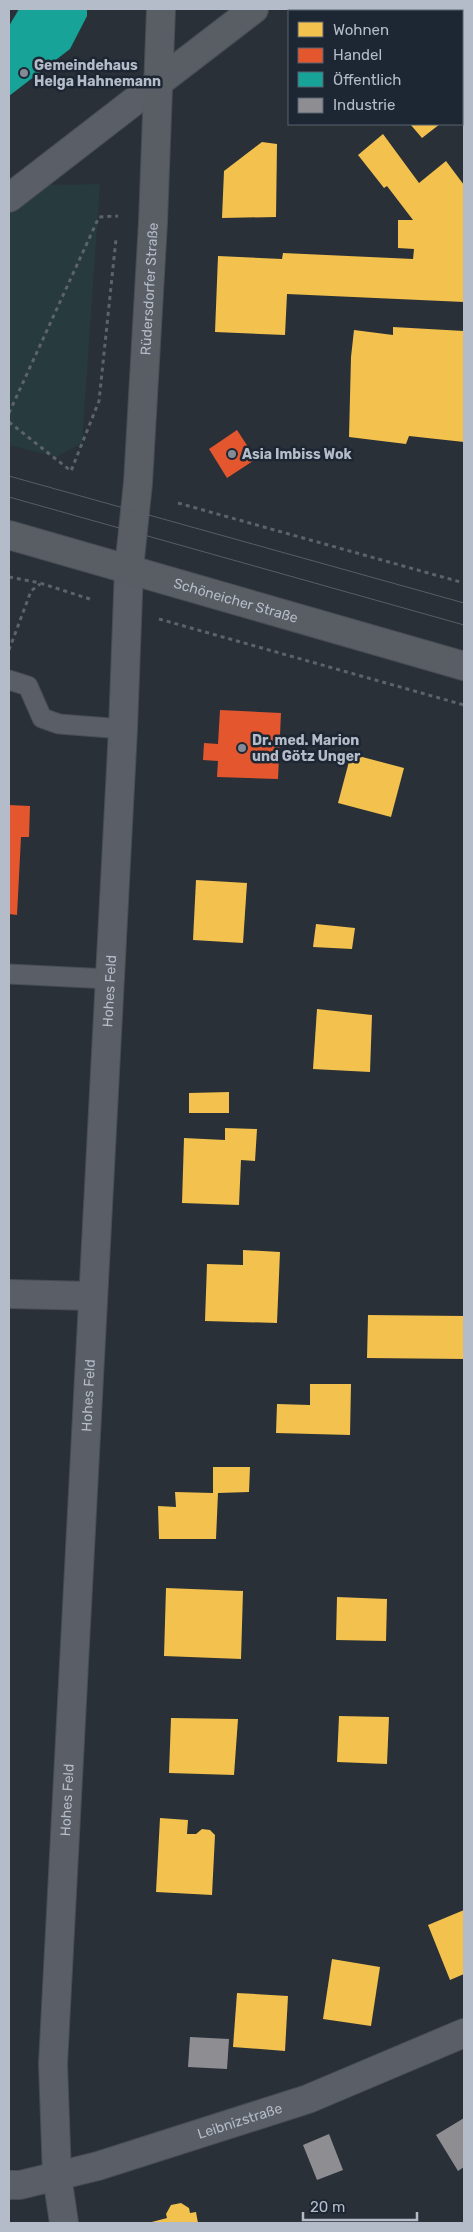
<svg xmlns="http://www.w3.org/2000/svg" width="473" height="2232" viewBox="0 0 473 2232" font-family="Rubik,sans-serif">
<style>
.green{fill:#273a3e}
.homes{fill:#f2c14e}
.shops{fill:#e4572e}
.public{fill:#17a398}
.industry{fill:#8d8d92}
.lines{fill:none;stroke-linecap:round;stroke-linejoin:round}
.lane-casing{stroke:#484c53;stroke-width:21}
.street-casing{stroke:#484c53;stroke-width:30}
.secondary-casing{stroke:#484c53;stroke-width:30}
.path{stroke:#5d636a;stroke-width:3;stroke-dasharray:4 4;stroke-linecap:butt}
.lane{stroke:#5a5e66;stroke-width:19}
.street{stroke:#5a5e66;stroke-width:28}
.secondary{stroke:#595d64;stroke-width:28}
.tram{stroke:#595d64;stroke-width:1}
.poi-dot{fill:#848b96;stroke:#1d2633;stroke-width:2}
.labels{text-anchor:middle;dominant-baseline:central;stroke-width:5;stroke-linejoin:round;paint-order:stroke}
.poi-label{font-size:14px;font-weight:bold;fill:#b4bcc9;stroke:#1d2633;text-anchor:start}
.street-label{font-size:14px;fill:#b4bcc9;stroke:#1d2633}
</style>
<rect width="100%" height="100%" fill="#2a3038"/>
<polygon class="green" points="100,184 82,443 56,457 9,445 9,212 47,185"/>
<g class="homes">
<polygon points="410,124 440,124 422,138"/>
<polygon points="383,134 419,183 446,161 464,185 464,302 287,294 285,335 215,332 218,256 282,259 283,253 413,259 414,249 398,248 398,220 413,220 387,186 384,188 358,155"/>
<polygon points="262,142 277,144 276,217 222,218 224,171"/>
<polygon points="393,327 464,331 464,442 409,436 406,444 349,437 351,357 354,330 393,335"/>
<polygon points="351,754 404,768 391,817 338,803"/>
<polygon points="196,880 247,883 243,943 193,940"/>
<polygon points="316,924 355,928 352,949 313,947"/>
<polygon points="317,1009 372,1015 370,1072 313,1069"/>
<polygon points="229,1092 229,1113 189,1113 189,1093"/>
<polygon points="225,1128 257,1129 255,1161 241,1160 239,1205 182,1203 184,1138 225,1140"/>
<polygon points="243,1250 280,1252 277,1323 205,1321 207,1264 243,1265"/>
<polygon points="368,1315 464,1316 464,1359 367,1358"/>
<polygon points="310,1384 351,1384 350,1435 276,1433 277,1404 310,1405"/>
<polygon points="213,1467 250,1467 249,1492 218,1493 216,1539 159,1539 158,1506 176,1507 175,1492 213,1493"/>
<polygon points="166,1588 243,1591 241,1659 164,1656"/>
<polygon points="337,1597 387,1599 386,1641 336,1640"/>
<polygon points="339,1716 389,1717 387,1764 337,1762"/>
<polygon points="171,1718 238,1719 234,1775 169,1773"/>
<polygon points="160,1818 188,1820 187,1834 196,1834 202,1829 210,1830 215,1835 212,1895 156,1892"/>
<polygon points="464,1910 464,1974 450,1980 428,1925"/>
<polygon points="332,1959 380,1967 371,2026 323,2019"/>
<polygon points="237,1993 288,1996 285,2051 233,2047"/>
<polygon points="181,2203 189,2208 190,2213 196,2212 198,2223 148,2223 167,2218 166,2214 171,2205"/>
</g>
<g class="shops">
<polygon points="237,430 256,459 227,478 209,449"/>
<polygon points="220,710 281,713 278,779 217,777 218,761 203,760 204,743 218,744"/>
<polygon points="9,805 30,806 29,837 21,837 17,915 9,914"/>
</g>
<polygon class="public" points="19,9 87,9 87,16 70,49 9,96 9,26"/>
<g class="industry">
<polygon points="190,2037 229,2039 227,2069 188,2067"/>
<polygon points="464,2118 464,2167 458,2171 436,2135"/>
<polygon points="329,2134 343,2170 317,2180 303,2145"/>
</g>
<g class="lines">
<g class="lane-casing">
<g id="lane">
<polyline points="9,680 28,686 42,718 59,724 123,729"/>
<polyline points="9,974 109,979"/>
</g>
</g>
<g class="street-casing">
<g id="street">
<polyline points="9,198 159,82"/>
<polyline points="9,1294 93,1296"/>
<path id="s1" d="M 9,2185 L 20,2185 L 98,2166 L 308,2099 L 464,2033"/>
<path id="s2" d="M 64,2223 L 57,2176 L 53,2064 L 123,729 L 129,568"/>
</g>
</g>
<g class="secondary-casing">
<g id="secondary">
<polyline points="159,82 254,9"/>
<path id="s3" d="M 9,535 L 464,666"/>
<path id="s4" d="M 129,568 L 138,483 L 153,222 L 161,9"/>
</g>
</g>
<g class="path">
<polyline points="9,413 99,217 118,216"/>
<polyline points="9,422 71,471 99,401 116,239"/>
<polyline points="178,503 464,583"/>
<polyline points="9,577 40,583 93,600"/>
<polyline points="159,619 464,705"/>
<polyline points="9,650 31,591 40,584"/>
</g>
<use href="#lane" class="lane"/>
<use href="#street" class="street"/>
<use href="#secondary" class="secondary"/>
<g class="tram">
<polyline points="9,476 464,603"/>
<polyline points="9,497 464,625"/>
</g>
</g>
<g class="poi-dot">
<circle cx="24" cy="73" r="5"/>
<circle cx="232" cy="454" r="5"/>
<circle cx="242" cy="748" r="5"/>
</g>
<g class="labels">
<g class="poi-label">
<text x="34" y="65">Gemeindehaus<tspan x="34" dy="16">Helga Hahnemann</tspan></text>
<text x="242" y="454">Asia Imbiss Wok</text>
<text x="252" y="740">Dr. med. Marion<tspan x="252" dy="16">und Götz Unger</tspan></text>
</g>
<g class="street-label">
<text stroke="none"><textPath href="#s4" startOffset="280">Rüdersdorfer Straße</textPath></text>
<text stroke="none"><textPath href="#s3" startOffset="236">Schöneicher Straße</textPath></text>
<text stroke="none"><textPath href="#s2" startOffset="1234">Hohes Feld</textPath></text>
<text stroke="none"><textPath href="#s2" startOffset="829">Hohes Feld</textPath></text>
<text stroke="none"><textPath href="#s2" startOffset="424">Hohes Feld</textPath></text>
<text stroke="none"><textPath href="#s1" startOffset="240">Leibnizstraße</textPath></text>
</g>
</g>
<rect width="473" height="2232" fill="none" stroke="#b4bcc9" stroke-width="20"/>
<rect x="288" y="10" width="175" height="115" fill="#1d2633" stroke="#59626f"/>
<rect x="298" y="22" width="25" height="15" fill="#f2c14e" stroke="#59626f"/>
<text x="333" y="35" font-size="15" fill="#b4bcc9">Wohnen</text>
<rect x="298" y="48" width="25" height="15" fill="#e4572e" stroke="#59626f"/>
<text x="333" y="60" font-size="15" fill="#b4bcc9">Handel</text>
<rect x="298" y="72" width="25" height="15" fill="#17a398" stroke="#59626f"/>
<text x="333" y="85" font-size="15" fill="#b4bcc9">Öffentlich</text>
<rect x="298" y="98" width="25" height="15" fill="#8d8d92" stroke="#59626f"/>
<text x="333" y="110" font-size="15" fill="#b4bcc9">Industrie</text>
<path d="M303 2212v8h114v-8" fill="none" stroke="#b4bcc9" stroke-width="2.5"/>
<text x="310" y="2212" font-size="15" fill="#b4bcc9" stroke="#1d2633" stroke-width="4" paint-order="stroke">20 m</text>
</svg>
